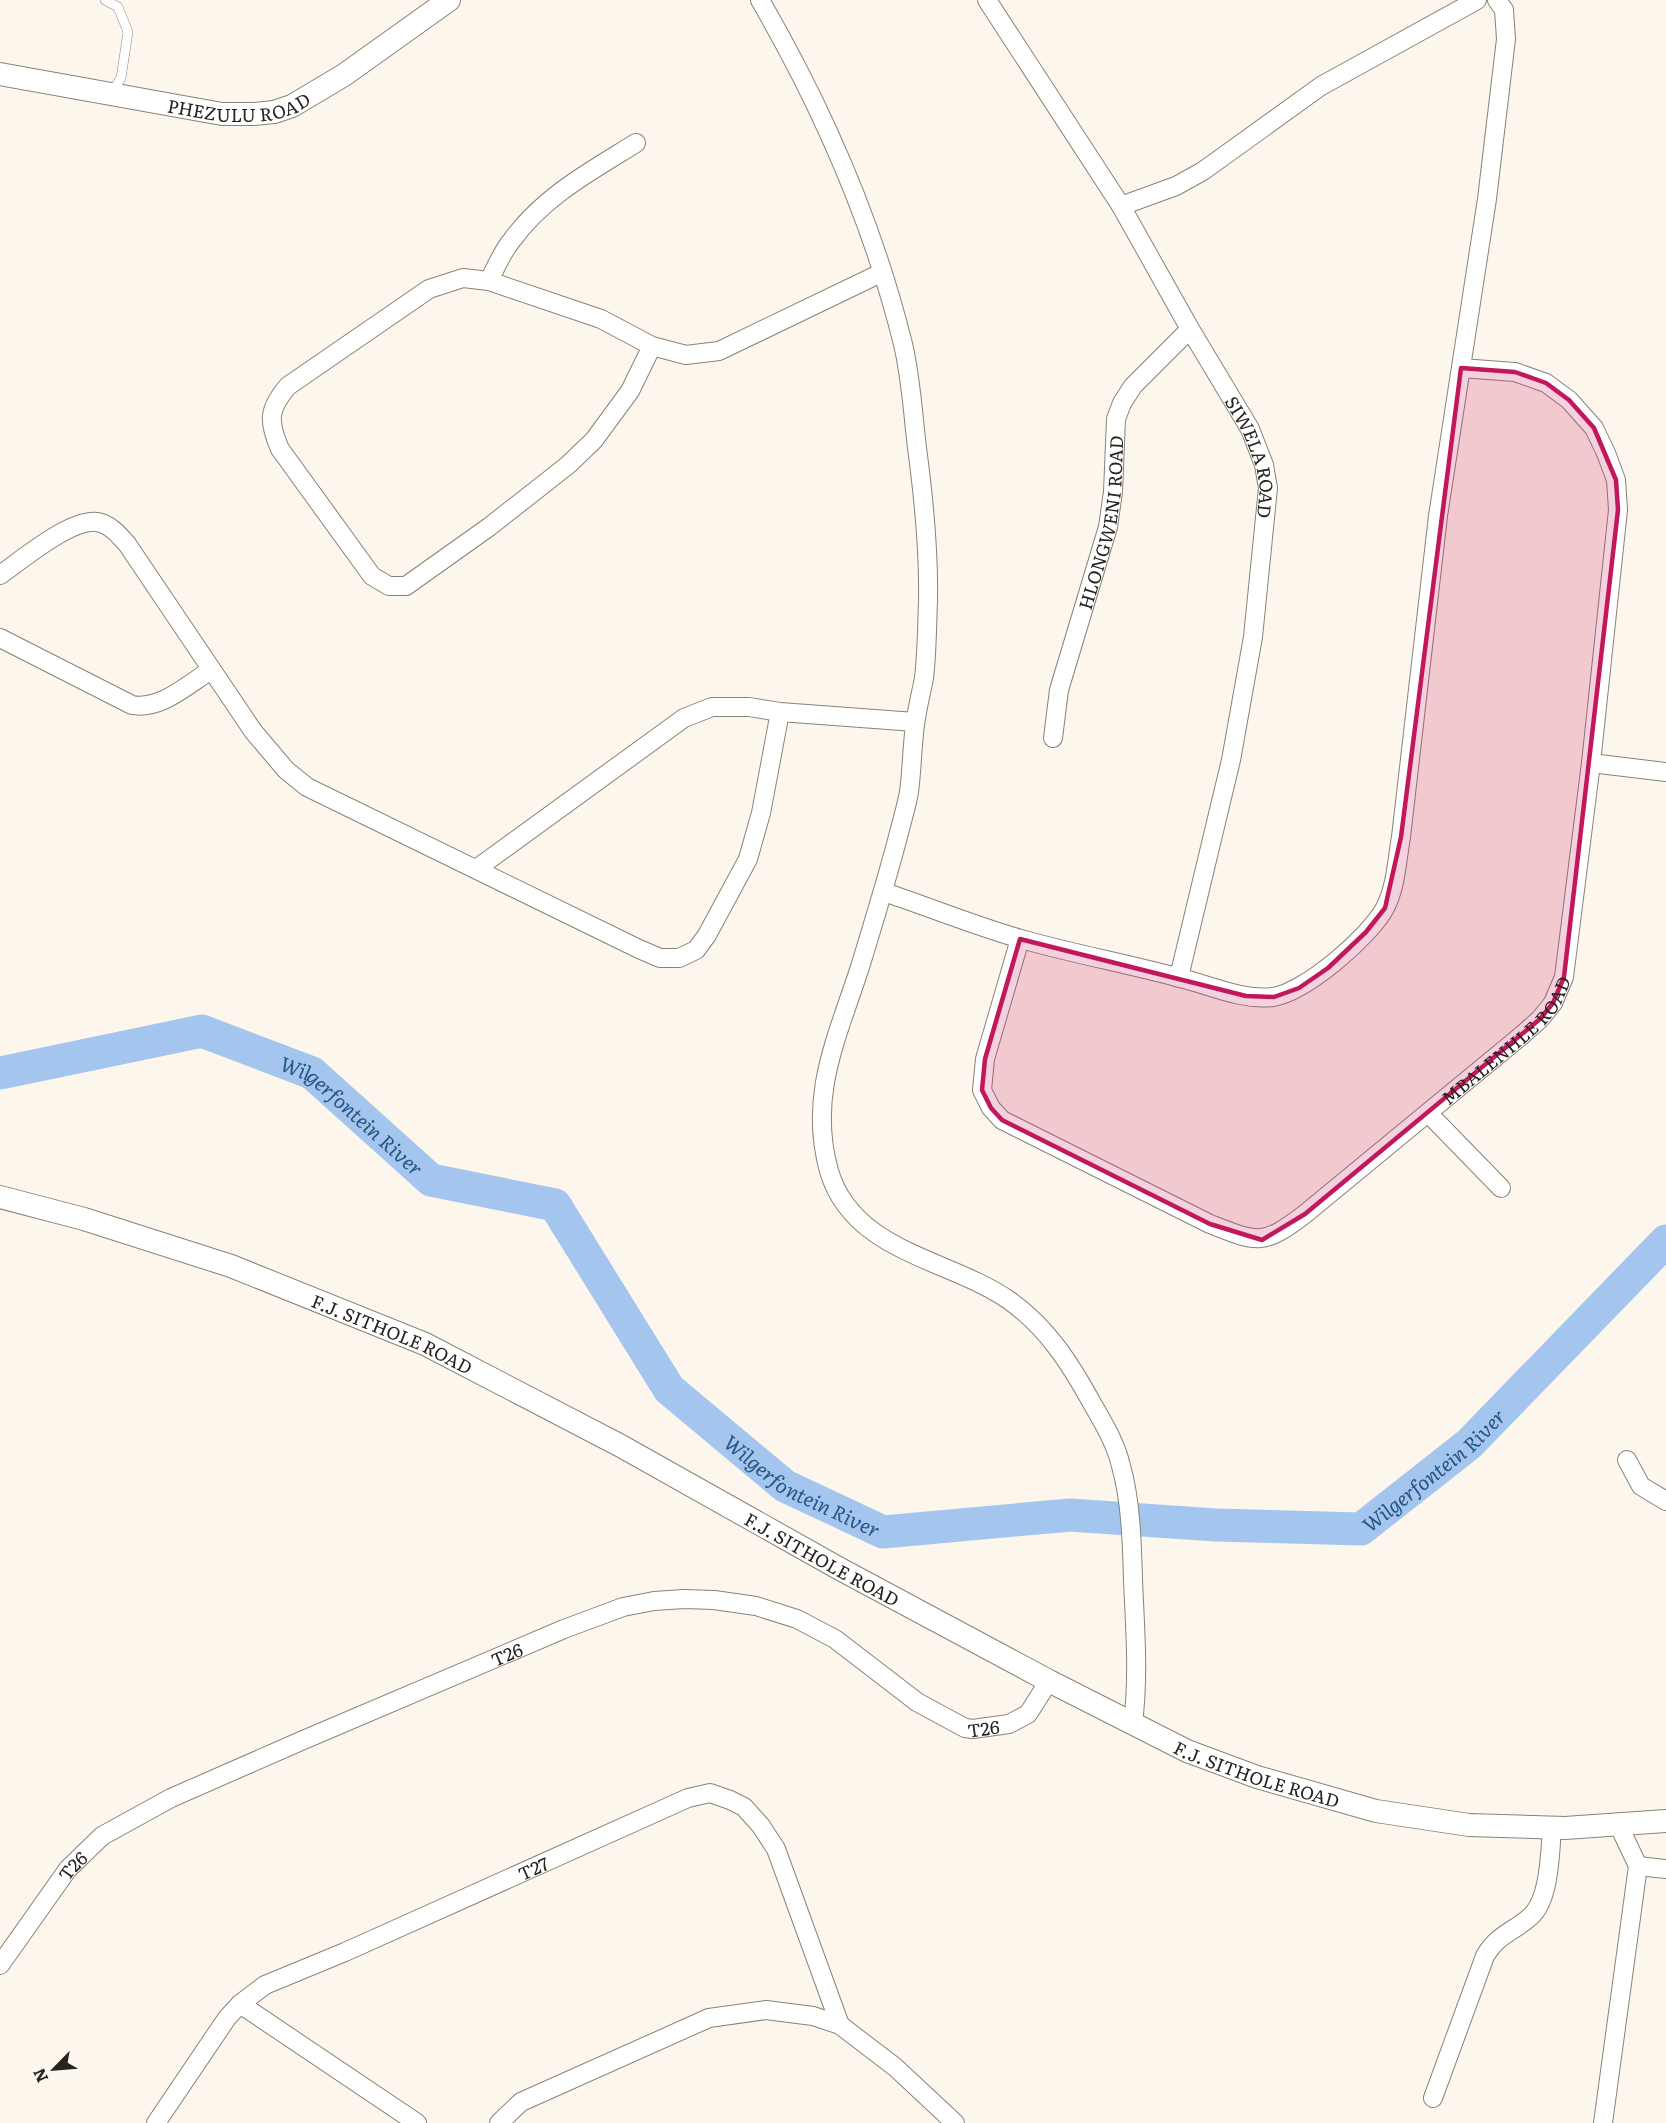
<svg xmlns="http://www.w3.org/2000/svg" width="1666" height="2123" viewBox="0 0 1666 2123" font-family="Literata,serif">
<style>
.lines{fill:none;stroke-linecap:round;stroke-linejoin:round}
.river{stroke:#a4c6ee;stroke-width:33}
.service-casing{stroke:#888379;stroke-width:10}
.minor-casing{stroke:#888379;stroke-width:20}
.tertiary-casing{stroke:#888379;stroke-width:24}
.service{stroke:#fff;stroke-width:9}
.minor{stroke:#fff;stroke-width:18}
.tertiary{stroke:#fff;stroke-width:22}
.marked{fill:#c2185b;fill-opacity:0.2;stroke:#c2185b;stroke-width:4.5;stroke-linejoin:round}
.labels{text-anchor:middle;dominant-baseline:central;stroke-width:4.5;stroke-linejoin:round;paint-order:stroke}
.street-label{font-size:18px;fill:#25231f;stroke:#fdf6ec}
.water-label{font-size:20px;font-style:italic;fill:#255486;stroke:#fdf6ec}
</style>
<rect width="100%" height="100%" fill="#fdf6ec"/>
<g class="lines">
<path class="river" id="s1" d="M 0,1073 L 202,1031 L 312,1073 L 431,1180 L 555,1205 L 669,1389 L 785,1486 L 883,1532 L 1070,1515 L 1216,1525 L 1361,1529 L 1469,1444 L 1666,1241"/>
<g class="service-casing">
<polyline id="service" points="105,0 118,7 128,32 121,78 111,94"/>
</g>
<g class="minor-casing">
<g id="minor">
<path d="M 760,0 C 822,107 873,223 903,344 C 911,378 913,414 917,448 C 924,500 929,550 928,601 C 927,626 927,653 924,678 C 921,694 917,709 915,725 C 912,747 912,770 909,792 C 907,804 903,817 900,829 C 888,876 874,921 860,967 C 837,1038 808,1096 829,1171 C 853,1253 951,1259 1010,1301 C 1048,1328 1071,1365 1093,1405 C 1104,1424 1116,1444 1121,1466 C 1131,1501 1132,1544 1133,1580 C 1135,1628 1139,1676 1133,1723"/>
<path id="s2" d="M 987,0 L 1121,206 L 1190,329 L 1250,429 L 1264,465 L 1268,488 L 1253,637 L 1231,760 L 1179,977"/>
<polyline points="1121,206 1176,186 1203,171 1321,86 1477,0"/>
<path d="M 489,281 C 496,267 502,252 512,240 C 544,196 591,171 636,143"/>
<path d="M 652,346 L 630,391 L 594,440 L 568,465 L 489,527 L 406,586 L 389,586 L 372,576 L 280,449 C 268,422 268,409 288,386 L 429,289 L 463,278 L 489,281 L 601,319 L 652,346 L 686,355 L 719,351 L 881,273"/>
<path d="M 0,575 C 23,559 70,519 97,522 C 110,524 119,535 127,544 L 253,731 L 286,770 L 307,787 L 639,949 L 660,958 L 679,958 L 696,950 L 707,935 L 748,859 L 761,813 L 780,712"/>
<path d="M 0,638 L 132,705 C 161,710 187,685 211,670"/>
<path id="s3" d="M 1053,738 L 1059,690 L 1108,527 L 1113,492 L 1116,419 L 1122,403 L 1133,386 L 1190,329"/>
<polyline points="1591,763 1666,772"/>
<polyline points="476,869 684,718 712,707 749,707 780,712 915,722"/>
<path d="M 884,892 C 929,907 975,926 1021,939 C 1074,954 1128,964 1180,978 C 1210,985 1243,1001 1273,997 C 1306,992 1370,936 1385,908 C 1396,887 1397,860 1401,837 L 1438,516 L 1487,199 L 1506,39 L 1504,10 L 1497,0"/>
<path id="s4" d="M 1020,939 L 985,1059 L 982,1090 L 991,1108 L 1002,1120 L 1210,1224 C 1258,1243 1263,1246 1305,1214 L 1521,1036 L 1540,1019 L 1553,1003 L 1564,977 L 1591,763 L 1618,510 L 1616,480 L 1606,453 L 1594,428 L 1569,400 L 1546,383 L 1515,372 L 1461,368"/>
<polyline points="1428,1113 1501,1188"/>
<polyline points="1627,1460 1641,1486 1666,1501"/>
<polyline points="1638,1866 1666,1869"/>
<path id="s5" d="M 0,1965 L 68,1869 L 102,1836 L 171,1798 L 301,1741 L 564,1629 L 623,1607 L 654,1601 L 684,1599 L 714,1600 L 756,1606 L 797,1619 L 835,1639 L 917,1702 L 965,1728 L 973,1729 L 1009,1724 L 1028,1714 L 1049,1681"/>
<polyline points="240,2004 417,2123"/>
<path d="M 1433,2098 L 1485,1956 C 1498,1934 1513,1932 1530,1917 C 1550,1900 1550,1852 1552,1828"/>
<path id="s6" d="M 156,2123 L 227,2018 L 240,2004 L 265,1985 L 345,1952 L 688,1798 L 710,1793 L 730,1800 L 744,1807 L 761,1826 L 776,1849 L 840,2025"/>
<polyline points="499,2123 521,2102 709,2018 766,2010 813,2016 840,2025 895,2067 955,2123"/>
<polyline points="1603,2123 1638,1866 1618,1824"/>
</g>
</g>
<g class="tertiary-casing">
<g id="tertiary">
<path id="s7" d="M 0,74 L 222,114 L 254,114 L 274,112 L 292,106 L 344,75 L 449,0"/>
<path id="s8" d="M 0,1197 L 84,1219 L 231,1266 L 425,1344 L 621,1446 L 840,1569 L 1049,1681 L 1187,1751 L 1257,1777 L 1376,1811 L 1469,1825 L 1565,1828 L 1666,1821"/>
</g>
</g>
<use href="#service" class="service"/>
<use href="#minor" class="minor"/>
<use href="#tertiary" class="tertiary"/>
</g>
<path class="marked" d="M 1461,368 L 1515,372 L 1546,383 L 1569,400 L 1594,428 L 1616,480 L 1618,510 L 1564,977 L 1553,1003 L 1540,1019 L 1305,1214 L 1262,1240 L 1210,1224 L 1002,1120 L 991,1108 L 982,1090 L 985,1059 L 1020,939 L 1246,996 L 1274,997 L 1299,988 L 1328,968 L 1366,932 L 1385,908 L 1401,837 Z"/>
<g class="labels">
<g class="street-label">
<text stroke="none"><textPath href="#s7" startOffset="243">PHEZULU ROAD</textPath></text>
<text stroke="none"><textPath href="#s2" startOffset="531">SIWELA ROAD</textPath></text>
<text stroke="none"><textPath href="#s3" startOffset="222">HLONGWENI ROAD</textPath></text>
<text stroke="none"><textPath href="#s4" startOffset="796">MBALENHLE ROAD</textPath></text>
<text stroke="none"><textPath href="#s8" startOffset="416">F.J. SITHOLE ROAD</textPath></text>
<text stroke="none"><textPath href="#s8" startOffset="902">F.J. SITHOLE ROAD</textPath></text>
<text stroke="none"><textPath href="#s5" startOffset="609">T26</textPath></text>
<text stroke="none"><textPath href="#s5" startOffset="1131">T26</textPath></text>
<text stroke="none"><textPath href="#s8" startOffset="1388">F.J. SITHOLE ROAD</textPath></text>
<text stroke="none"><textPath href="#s5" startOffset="123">T26</textPath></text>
<text stroke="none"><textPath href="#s6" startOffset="470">T27</textPath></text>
</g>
<g class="water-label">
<text stroke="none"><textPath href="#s1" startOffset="381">Wilgerfontein River</textPath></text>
<text stroke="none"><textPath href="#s1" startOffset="1659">Wilgerfontein River</textPath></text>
<text stroke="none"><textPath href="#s1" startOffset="993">Wilgerfontein River</textPath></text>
</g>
</g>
<g transform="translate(54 2069) rotate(245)" stroke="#fdf6ec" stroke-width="4.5" paint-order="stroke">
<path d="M0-4.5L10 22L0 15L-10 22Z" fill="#25231f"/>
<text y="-9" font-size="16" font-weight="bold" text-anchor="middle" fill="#25231f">N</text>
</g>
</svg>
